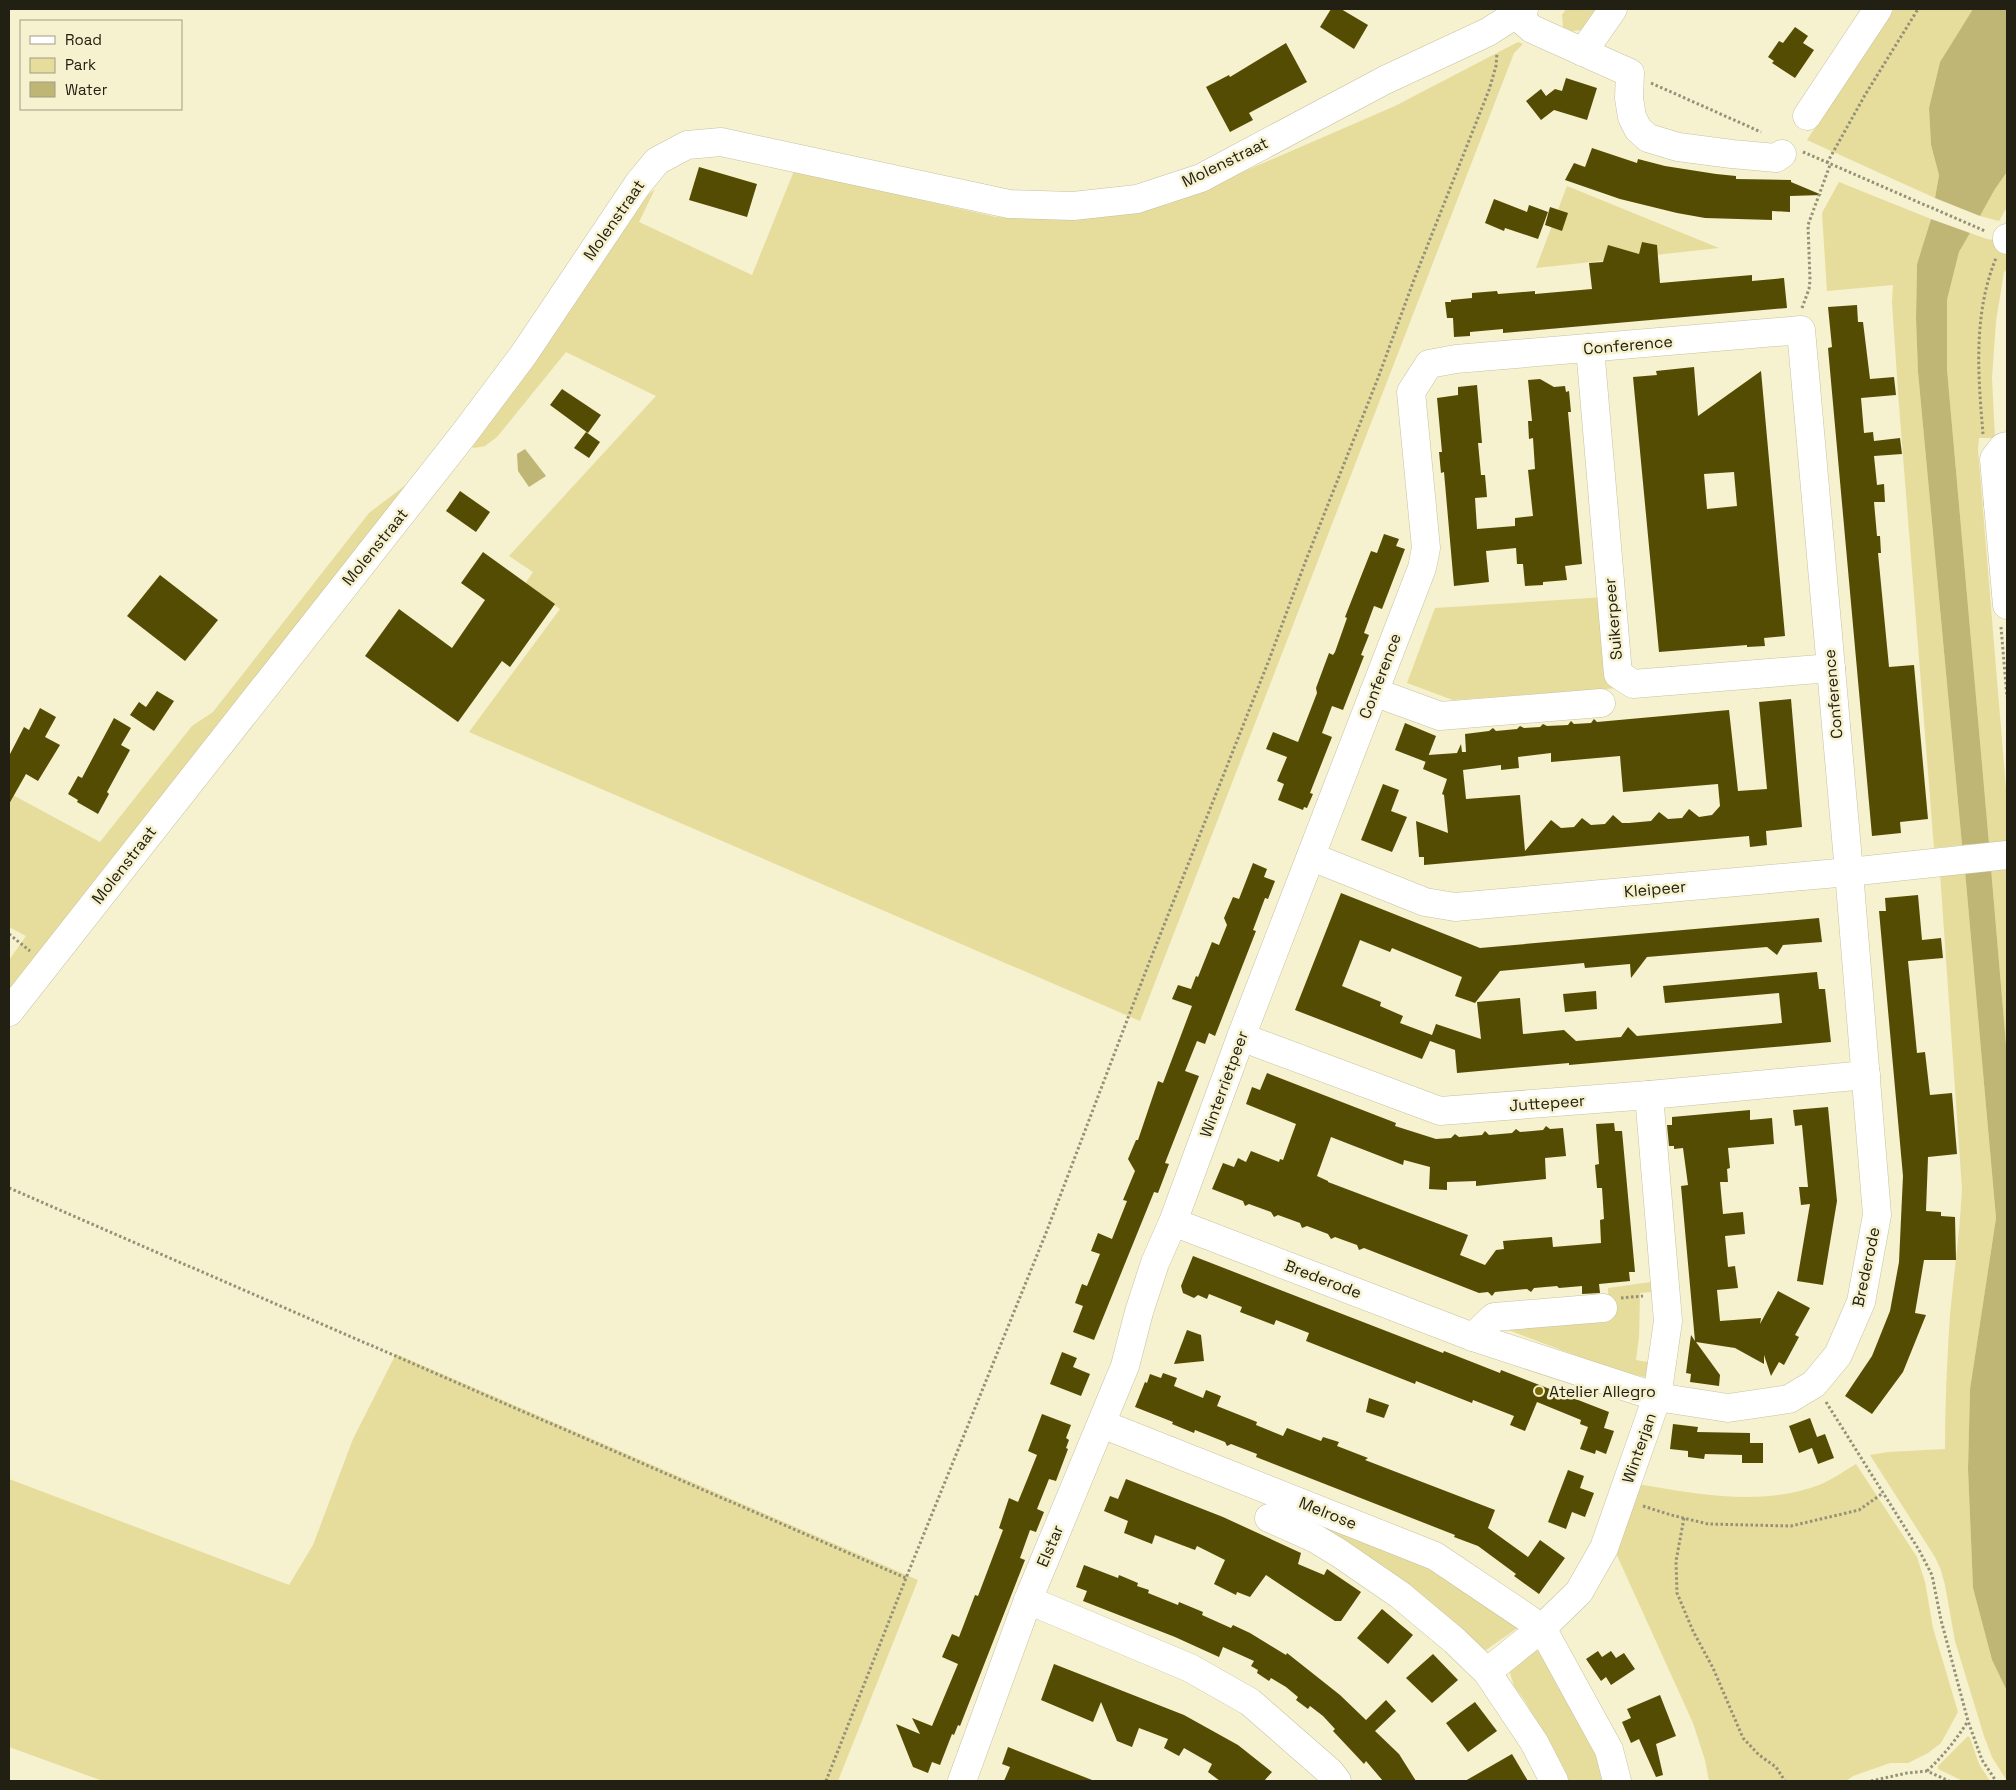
<svg xmlns="http://www.w3.org/2000/svg" width="2016" height="1790" viewBox="0 0 2016 1790" font-family="'Space Grotesk',sans-serif">
<style>
.green{fill:#e6dc9c}
.water{fill:#bfb676}
.building{fill:#554c04;fill-rule:evenodd}
.lines{fill:none;stroke-linecap:round;stroke-linejoin:round}
.minor-casing{stroke:#c6c2a0;stroke-width:29}
.path{stroke:#959178;stroke-width:3;stroke-dasharray:2.5 2.5;stroke-linecap:butt}
.minor{stroke:#fff;stroke-width:28}
.poi-dot{fill:#796c05;stroke:#f6f1ce;stroke-width:2}
.labels{text-anchor:middle;dominant-baseline:central;stroke-width:5;stroke-linejoin:round;paint-order:stroke}
.street-label{font-size:16px;fill:#222013;stroke:#f6f1ce}
.poi-label{font-size:16px;fill:#222013;stroke:#f6f1ce;text-anchor:start}
</style>
<rect width="100%" height="100%" fill="#f6f1ce"/>
<g class="green">
<polygon points="1566,9 1598,9 1581,30 1572,31 1563,27 1562,15"/>
<polygon points="1894,9 1973,9 1940,62 1929,108 1931,145 1939,175 1935,198 1807,140"/>
<polygon points="1518,42 1523,44 1514,53 1140,1021 469,732 560,609 525,584 533,572 509,556 656,396 566,352 497,437 485,446 474,448 469,445 640,202 655,189 639,222 752,275 794,171 996,217 1042,219 1113,215 1169,204 1395,106"/>
<polygon points="2007,172 2007,207 1999,221 1980,216 1995,189"/>
<polygon points="1839,182 1931,219 1917,264 1916,319 1918,372 1962,845 1934,848 1899,405 1892,303 1893,285 1827,291 1822,213"/>
<polygon points="1567,186 1719,248 1536,268"/>
<polygon points="1970,233 1987,239 1999,241 2007,251 2007,269 2004,272 1996,321 1992,378 1995,438 1979,438 1978,450 2007,801 2007,842 1989,843 1947,369 1947,300 1959,252"/>
<polygon points="411,481 9,997 9,960 26,936 9,927 9,793 100,842 192,726 213,712 369,513"/>
<polygon points="1606,597 1619,688 1453,700 1407,683 1435,608"/>
<polygon points="2007,867 2007,1056 1991,868"/>
<path d="M 1965,871 L 1996,1218 L 1970,1389 L 1968,1469 L 1973,1588 L 1992,1660 L 2007,1691 L 2007,1781 L 1992,1757 L 1984,1736 L 1955,1641 L 1945,1585 L 1941,1570 L 1935,1557 L 1870,1455 L 1888,1452 L 1945,1449 C 1945,1404 1947,1360 1950,1315 C 1954,1273 1960,1231 1962,1189 L 1940,873 Z"/>
<polygon points="1651,1282 1652,1292 1640,1293 1639,1337 1636,1360 1653,1363 1650,1378 1617,1371 1495,1325 1609,1310 1608,1288"/>
<polygon points="396,1354 918,1580 838,1781 103,1781 9,1747 9,1479 289,1585 313,1545 353,1439"/>
<path d="M 1856,1464 L 1917,1557 L 1925,1582 L 1933,1628 L 1958,1712 L 1941,1743 L 1928,1753 L 1908,1763 L 1890,1763 L 1853,1776 L 1846,1781 L 1709,1781 L 1705,1760 L 1693,1723 L 1615,1551 L 1637,1484 C 1697,1494 1761,1507 1819,1485 C 1832,1480 1844,1471 1856,1464 Z"/>
<polygon points="1327,1522 1426,1560 1523,1624 1486,1650 1476,1645 1325,1536"/>
<polygon points="1536,1640 1589,1732 1605,1781 1568,1781 1561,1765 1525,1701 1514,1686 1510,1673 1510,1662"/>
<polygon points="1968,1736 1970,1738 1979,1764 1990,1781 1963,1781 1938,1769 1938,1766"/>
</g>
<g class="water">
<polygon points="1973,9 2007,9 2007,172 1995,189 1980,216 1935,198 1939,175 1931,145 1929,108 1940,62"/>
<polygon points="1931,219 1970,233 1959,252 1947,300 1947,369 1989,843 1962,845 1918,372 1916,319 1917,264"/>
<polygon points="525,449 546,476 529,487 518,471 517,454"/>
<polygon points="1991,868 2007,1056 2007,1691 1992,1660 1973,1588 1968,1469 1970,1389 1996,1218 1965,871"/>
</g>
<g class="building">
<polygon points="1331,9 1341,9 1368,25 1354,49 1320,27"/>
<polygon points="1795,27 1808,36 1803,43 1814,50 1795,78 1772,63 1774,61 1768,57 1779,41 1783,43"/>
<polygon points="1286,43 1307,82 1249,113 1253,120 1230,132 1206,87 1229,75 1230,77"/>
<polygon points="1566,78 1597,88 1587,120 1554,110 1541,120 1526,101 1541,89 1546,96 1555,89 1562,91"/>
<polygon points="1592,148 1637,163 1638,159 1665,166 1716,174 1736,176 1736,179 1791,180 1791,182 1822,195 1790,196 1790,212 1772,211 1772,220 1705,218 1677,213 1620,199 1565,180 1574,163 1585,167"/>
<polygon points="699,167 757,184 747,217 689,200"/>
<polygon points="1494,199 1527,212 1529,205 1548,212 1538,239 1505,228 1504,231 1485,223"/>
<polygon points="1550,207 1568,213 1562,231 1545,225"/>
<polygon points="1642,242 1657,245 1660,283 1752,275 1752,281 1784,278 1787,308 1503,333 1503,329 1470,332 1470,336 1454,337 1453,318 1447,318 1445,302 1451,302 1451,300 1472,298 1472,293 1497,291 1498,294 1535,291 1535,294 1592,289 1589,263 1603,262 1608,245 1639,254"/>
<polygon points="1857,305 1858,322 1863,322 1870,379 1894,377 1896,395 1861,398 1864,433 1873,432 1874,441 1900,438 1902,454 1874,456 1877,485 1884,484 1885,502 1874,502 1877,536 1880,536 1881,553 1878,553 1889,667 1914,665 1928,819 1900,822 1901,833 1872,836 1828,348 1832,347 1828,307"/>
<path d="M 1694,367 L 1698,416 L 1761,371 L 1785,636 L 1764,638 L 1765,646 L 1747,647 L 1747,645 L 1659,652 L 1633,377 L 1657,375 L 1656,371 ZM 1734,472 L 1737,506 L 1707,509 L 1704,474 Z"/>
<polygon points="1540,379 1554,387 1565,386 1566,392 1569,391 1571,412 1568,412 1582,564 1565,566 1567,580 1543,582 1543,585 1525,586 1523,564 1517,564 1516,548 1486,551 1489,582 1454,586 1444,472 1441,473 1439,452 1442,452 1437,398 1458,395 1458,387 1477,385 1482,443 1478,443 1481,475 1485,475 1487,497 1475,498 1477,529 1515,526 1515,518 1533,516 1528,470 1535,469 1533,438 1529,439 1528,421 1532,421 1528,380"/>
<polygon points="562,389 601,415 588,433 550,405"/>
<polygon points="586,432 600,442 589,458 574,448"/>
<polygon points="460,491 490,512 476,532 446,511"/>
<polygon points="1384,534 1399,539 1396,546 1405,549 1382,609 1374,606 1364,633 1369,635 1361,655 1364,656 1343,710 1332,706 1322,733 1332,737 1310,793 1313,794 1307,808 1304,807 1303,810 1278,800 1284,784 1277,781 1287,757 1266,749 1273,732 1298,742 1317,693 1316,688 1329,653 1333,655 1335,652 1347,618 1345,617 1371,551 1377,553"/>
<polygon points="483,552 555,604 510,667 502,661 458,722 365,656 399,609 452,648 485,600 461,583"/>
<polygon points="160,575 218,620 185,661 127,616"/>
<polygon points="157,691 174,701 154,731 130,715 139,702 146,707"/>
<path d="M 1791,699 L 1802,827 L 1766,831 L 1767,845 L 1750,847 L 1749,836 L 1424,865 L 1424,857 L 1419,857 L 1416,821 L 1448,833 L 1444,795 L 1442,794 L 1447,779 L 1423,769 L 1428,755 L 1457,753 L 1461,744 L 1462,752 L 1466,752 L 1465,734 L 1489,731 L 1493,728 L 1496,731 L 1517,729 L 1520,726 L 1524,728 L 1540,727 L 1543,724 L 1547,726 L 1568,725 L 1571,721 L 1574,724 L 1591,723 L 1594,719 L 1597,722 L 1729,710 L 1738,791 L 1767,789 L 1759,702 ZM 1551,753 L 1551,762 L 1620,756 L 1623,792 L 1718,784 L 1720,806 L 1712,815 L 1699,817 L 1689,809 L 1682,818 L 1668,819 L 1659,812 L 1651,821 L 1629,823 L 1622,823 L 1613,815 L 1605,824 L 1591,825 L 1582,818 L 1574,827 L 1561,828 L 1551,820 L 1525,851 L 1520,795 L 1466,799 L 1463,770 L 1501,765 L 1501,770 L 1519,768 L 1518,757 Z"/>
<polygon points="40,708 56,717 45,737 60,745 38,781 26,774 9,804 9,756 24,727 29,730"/>
<polygon points="114,718 131,728 121,745 130,750 107,792 109,794 98,814 77,802 78,800 68,794 78,776 82,778"/>
<polygon points="1405,723 1436,736 1426,762 1395,750"/>
<polygon points="1383,784 1399,790 1391,811 1407,817 1392,852 1361,840"/>
<polygon points="1253,863 1267,869 1264,877 1275,881 1268,899 1265,898 1253,930 1256,931 1215,1036 1209,1033 1205,1044 1197,1041 1185,1071 1199,1076 1165,1163 1169,1164 1158,1193 1154,1192 1094,1340 1073,1332 1083,1306 1075,1303 1082,1284 1087,1286 1100,1254 1091,1251 1098,1233 1112,1239 1127,1201 1123,1200 1135,1171 1128,1159 1136,1140 1138,1140 1158,1081 1163,1083 1192,1006 1172,999 1178,985 1191,989 1196,976 1198,977 1212,942 1219,945 1227,925 1224,918 1233,897 1239,899"/>
<polygon points="1341,893 1480,948 1819,918 1822,942 1783,945 1777,955 1767,947 1647,957 1631,978 1630,964 1585,968 1584,963 1500,971 1475,1003 1455,996 1462,977 1392,948 1390,952 1360,940 1342,986 1381,1002 1380,1006 1403,1016 1400,1023 1432,1035 1436,1024 1481,1039 1477,1002 1520,998 1523,1034 1564,1030 1576,1041 1621,1037 1628,1027 1637,1036 1782,1023 1779,993 1665,1003 1663,986 1817,972 1819,989 1825,989 1831,1042 1569,1065 1569,1063 1457,1073 1455,1050 1430,1041 1422,1059 1295,1010"/>
<polygon points="1918,895 1922,940 1941,938 1943,958 1908,961 1917,1053 1925,1052 1930,1095 1952,1093 1957,1154 1928,1157 1926,1211 1941,1212 1941,1216 1955,1217 1956,1260 1924,1260 1915,1313 1926,1315 1903,1372 1872,1414 1845,1396 1872,1356 1890,1311 1899,1262 1903,1176 1879,911 1886,911 1885,898"/>
<polygon points="1596,991 1597,1009 1565,1012 1563,994"/>
<polygon points="1267,1073 1396,1123 1395,1126 1436,1139 1451,1138 1455,1134 1459,1137 1482,1135 1485,1131 1489,1135 1512,1133 1516,1129 1520,1132 1543,1130 1546,1126 1550,1129 1563,1128 1566,1156 1545,1158 1546,1179 1476,1186 1476,1181 1447,1182 1447,1190 1429,1189 1430,1167 1404,1160 1403,1165 1331,1137 1317,1176 1328,1181 1328,1182 1468,1235 1460,1255 1485,1265 1496,1250 1504,1249 1503,1241 1552,1237 1553,1247 1601,1243 1600,1220 1604,1219 1602,1188 1597,1188 1595,1165 1599,1164 1596,1124 1614,1123 1615,1131 1622,1131 1635,1272 1629,1272 1630,1281 1599,1284 1600,1293 1582,1294 1582,1286 1559,1288 1557,1286 1534,1288 1531,1292 1527,1289 1495,1292 1492,1296 1488,1292 1479,1293 1364,1248 1359,1250 1357,1245 1335,1237 1331,1239 1328,1234 1307,1226 1302,1228 1300,1223 1278,1215 1274,1217 1271,1212 1249,1204 1245,1206 1243,1201 1212,1189 1223,1163 1234,1167 1238,1158 1246,1162 1251,1151 1279,1162 1280,1159 1283,1160 1296,1124 1246,1104 1252,1087 1260,1090"/>
<polygon points="1828,1107 1837,1201 1823,1285 1797,1281 1810,1204 1801,1205 1799,1187 1808,1187 1802,1125 1795,1126 1793,1110"/>
<polygon points="1750,1110 1750,1120 1772,1118 1774,1144 1728,1148 1730,1168 1727,1169 1728,1182 1720,1182 1723,1214 1743,1212 1745,1234 1725,1236 1728,1267 1735,1266 1738,1288 1717,1290 1720,1321 1761,1318 1760,1324 1778,1291 1810,1308 1795,1335 1799,1337 1784,1365 1779,1362 1771,1376 1764,1355 1764,1364 1735,1348 1696,1342 1720,1375 1719,1386 1690,1382 1691,1374 1686,1373 1691,1335 1695,1341 1681,1186 1688,1185 1683,1148 1674,1149 1674,1146 1669,1146 1667,1125 1672,1125 1672,1117"/>
<polygon points="1193,1256 1443,1353 1444,1351 1500,1373 1501,1370 1609,1412 1604,1428 1614,1431 1606,1454 1596,1450 1595,1454 1580,1449 1588,1427 1580,1424 1581,1420 1537,1402 1525,1431 1510,1425 1514,1416 1473,1400 1472,1403 1416,1381 1415,1384 1306,1341 1309,1333 1276,1320 1274,1325 1240,1312 1242,1307 1209,1294 1207,1299 1198,1295 1194,1298 1183,1293 1181,1286"/>
<polygon points="1187,1330 1201,1335 1204,1361 1174,1364"/>
<polygon points="1062,1352 1077,1358 1073,1367 1090,1374 1081,1396 1050,1384"/>
<polygon points="1163,1373 1177,1378 1174,1386 1203,1398 1206,1390 1221,1396 1217,1406 1257,1422 1256,1425 1283,1436 1287,1428 1321,1441 1323,1437 1339,1442 1337,1446 1368,1458 1365,1460 1495,1510 1488,1528 1528,1557 1540,1540 1565,1558 1539,1594 1514,1576 1516,1574 1478,1546 1454,1537 1455,1535 1256,1457 1257,1454 1231,1444 1227,1446 1225,1442 1195,1430 1194,1433 1172,1424 1173,1422 1135,1407 1145,1382 1147,1383 1150,1374 1161,1378"/>
<polygon points="1369,1398 1389,1405 1384,1418 1366,1412"/>
<polygon points="1042,1414 1071,1425 1066,1438 1069,1440 1066,1448 1068,1449 1056,1481 1049,1479 1037,1509 1044,1512 1036,1532 1030,1530 1020,1558 1025,1560 960,1726 958,1725 954,1735 952,1734 940,1765 932,1762 928,1773 913,1767 896,1724 920,1734 912,1718 932,1726 958,1664 942,1657 952,1634 959,1637 975,1595 978,1596 1003,1530 999,1528 1009,1498 1018,1502 1027,1480 1037,1455 1028,1451"/>
<polygon points="1810,1418 1817,1437 1825,1434 1834,1458 1818,1464 1812,1448 1799,1453 1789,1426"/>
<polygon points="1673,1424 1698,1427 1697,1432 1750,1433 1750,1443 1763,1443 1763,1463 1742,1463 1742,1455 1705,1454 1704,1459 1688,1457 1688,1451 1670,1449"/>
<polygon points="1568,1470 1584,1476 1580,1488 1594,1493 1585,1517 1572,1512 1566,1529 1548,1522"/>
<polygon points="1126,1479 1223,1517 1301,1553 1298,1564 1324,1575 1327,1569 1361,1592 1341,1621 1335,1621 1266,1575 1250,1597 1237,1592 1236,1595 1214,1584 1225,1560 1197,1546 1195,1550 1155,1535 1152,1544 1124,1533 1128,1521 1104,1511 1110,1496 1118,1499"/>
<polygon points="1084,1565 1118,1578 1119,1575 1138,1583 1137,1586 1149,1590 1148,1593 1178,1605 1179,1602 1203,1612 1202,1615 1231,1628 1233,1625 1235,1626 1250,1633 1286,1655 1287,1653 1340,1695 1366,1720 1386,1700 1396,1711 1375,1731 1399,1754 1416,1781 1383,1781 1366,1761 1364,1764 1333,1731 1335,1729 1323,1716 1310,1706 1308,1709 1296,1700 1298,1697 1286,1687 1271,1678 1269,1681 1257,1673 1258,1670 1251,1666 1254,1661 1223,1647 1219,1657 1175,1637 1083,1601 1087,1591 1076,1587"/>
<polygon points="1382,1609 1413,1635 1388,1664 1357,1638"/>
<polygon points="1598,1651 1602,1657 1611,1651 1616,1658 1624,1653 1635,1669 1611,1685 1606,1677 1601,1681 1586,1659"/>
<polygon points="1433,1654 1458,1680 1432,1703 1406,1678"/>
<polygon points="1054,1664 1184,1715 1238,1745 1272,1772 1264,1781 1220,1781 1208,1772 1212,1764 1184,1748 1179,1756 1164,1748 1168,1739 1139,1728 1132,1747 1117,1741 1101,1702 1093,1722 1041,1700"/>
<polygon points="1660,1695 1676,1736 1656,1744 1663,1775 1656,1777 1639,1739 1631,1743 1622,1722 1631,1718 1627,1709"/>
<polygon points="1475,1702 1497,1731 1468,1752 1446,1723"/>
<polygon points="1008,1747 1092,1780 1092,1781 1004,1781 1010,1767 1002,1764"/>
<polygon points="1512,1754 1528,1781 1465,1781"/>
</g>
<g class="lines">
<g class="minor-casing">
<g id="minor">
<polyline points="1516,15 1532,29 1630,73 1629,98 1632,117 1638,129 1648,138 1678,147 1732,154 1776,158 1782,154"/>
<polyline points="1583,52 1613,9"/>
<polyline points="1807,116 1878,9"/>
<polyline points="2007,238 2007,240"/>
<polyline points="1590,348 1618,674 1633,684 1831,668"/>
<polyline points="2007,503 1998,504 2007,605"/>
<polyline points="1998,504 1994,459 2003,447 2007,446"/>
<polyline points="1374,692 1440,716 1601,703"/>
<polyline points="1312,857 1425,902 1455,907 1849,872 2007,855"/>
<polyline points="9,1012 464,434 524,354 638,184 657,161 687,145 721,142 1009,204 1073,206 1137,199 1201,178 1385,80 1488,32 1524,9"/>
<polyline points="1241,1037 1440,1111 1649,1095 1866,1075"/>
<polyline points="1473,1337 1494,1317 1603,1308"/>
<polyline points="1102,1424 1435,1556 1542,1628 1609,1750 1617,1781"/>
<polyline points="1269,1518 1316,1539 1339,1553 1400,1595 1455,1641 1487,1672 1534,1742 1554,1781"/>
<polyline points="1028,1600 1190,1668 1250,1702 1330,1772 1337,1781"/>
<polyline points="1487,1672 1542,1628 1579,1592 1604,1548 1657,1397 1668,1321 1649,1095"/>
<polyline points="962,1781 1028,1600 1125,1366 1139,1312 1155,1263 1173,1222 1241,1037 1422,568 1426,548 1411,392 1429,364 1456,359 1801,330 1849,872 1877,1215 1861,1302 1838,1355 1814,1384 1789,1399 1728,1408 1657,1397 1473,1337 1173,1222"/>
</g>
</g>
<g class="path">
<polyline points="1651,83 1761,132"/>
<polyline points="1803,152 1985,231"/>
<polyline points="1827,163 1865,95 1918,9"/>
<polyline points="1802,308 1809,289 1810,280 1808,225 1830,165"/>
<path d="M 1983,434 C 1978,375 1973,314 1996,258"/>
<polyline points="2001,627 2007,697"/>
<polyline points="9,934 30,951"/>
<polyline points="9,1188 906,1578"/>
<polyline points="1621,1298 1643,1296"/>
<polyline points="1826,1402 1919,1550 1932,1575 1941,1620 1968,1721 1982,1760 1996,1781"/>
<polyline points="1643,1506 1671,1515 1708,1524 1791,1526 1859,1510 1883,1493"/>
<polyline points="1684,1518 1676,1561 1677,1593 1693,1631 1713,1668 1743,1738 1759,1755 1776,1767 1785,1781"/>
<path d="M 1927,1771 C 1944,1755 1956,1740 1968,1721"/>
<polyline points="826,1781 906,1578 1046,1233 1147,968 1269,660 1306,560 1378,378 1415,277 1489,90 1496,66 1497,53"/>
<polyline points="1871,1781 1907,1773 1927,1771 1949,1781"/>
</g>
<use href="#minor" class="minor"/>
</g>
<circle class="poi-dot" cx="1539" cy="1391" r="5"/>
<g class="labels">
<g class="street-label">
<text transform="translate(1225 162) rotate(-26)">Molenstraat</text>
<text transform="translate(614 220) rotate(-55)">Molenstraat</text>
<text transform="translate(1628 345) rotate(-5)">Conference</text>
<text transform="translate(375 547) rotate(-51)">Molenstraat</text>
<text transform="translate(1613 619) rotate(-95)">Suikerpeer</text>
<text transform="translate(1380 676) rotate(-69)">Conference</text>
<text transform="translate(1833 694) rotate(-95)">Conference</text>
<text transform="translate(124 865) rotate(-52)">Molenstraat</text>
<text transform="translate(1655 889) rotate(-5)">Kleipeer</text>
<text transform="translate(1224 1084) rotate(-70)">Winterrietpeer</text>
<text transform="translate(1547 1103) rotate(-4)">Juttepeer</text>
<text transform="translate(1866 1267) rotate(-78)">Brederode</text>
<text transform="translate(1323 1279) rotate(21)">Brederode</text>
<text transform="translate(1639 1448) rotate(-71)">Winterjan</text>
<text transform="translate(1328 1513) rotate(22)">Melrose</text>
<text transform="translate(1050 1546) rotate(-67)">Elstar</text>
</g>
<g class="poi-label">
<text x="1549" y="1391">Atelier Allegro</text>
</g>
</g>
<rect width="2016" height="1790" fill="none" stroke="#222013" stroke-width="20"/>
<rect x="20" y="20" width="162" height="90" fill="#f6f1ce" stroke="#a19d83"/>
<rect x="30" y="36" width="25" height="8" fill="#ffffff" stroke="#a19d83"/>
<text x="65" y="45" font-size="15" fill="#222013">Road</text>
<rect x="30" y="58" width="25" height="15" fill="#e6dc9c" stroke="#a19d83"/>
<text x="65" y="70" font-size="15" fill="#222013">Park</text>
<rect x="30" y="82" width="25" height="15" fill="#bfb676" stroke="#a19d83"/>
<text x="65" y="95" font-size="15" fill="#222013">Water</text>
</svg>
